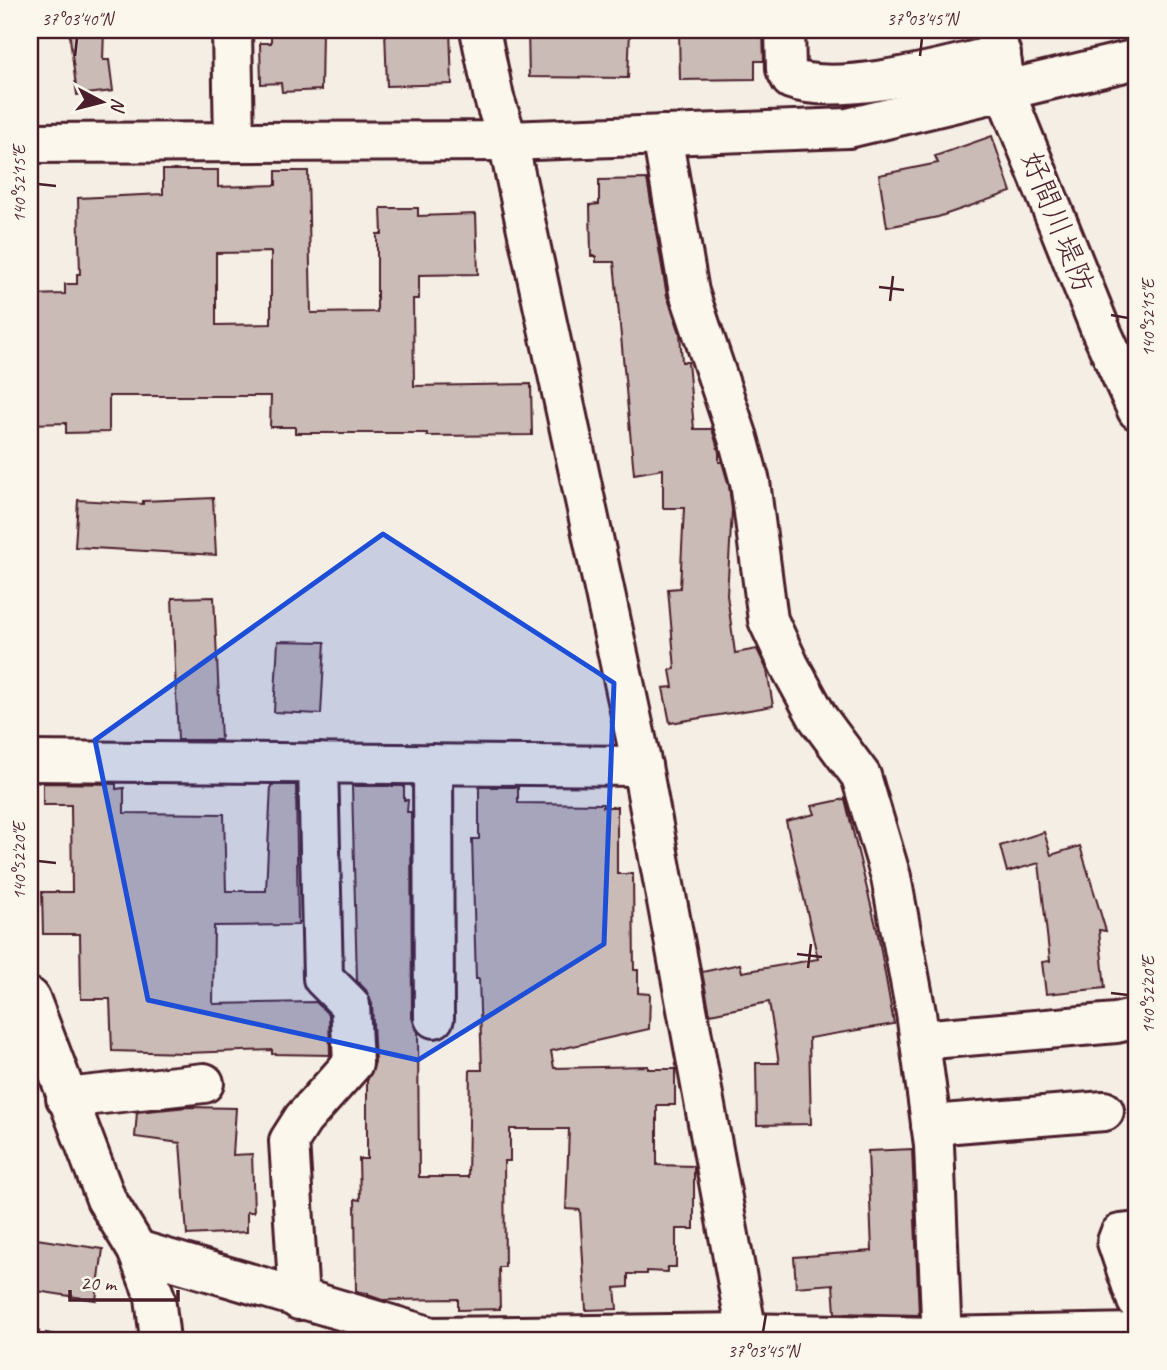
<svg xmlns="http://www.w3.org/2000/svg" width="1167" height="1370" viewBox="0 0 1167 1370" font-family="Caveat,'Klee One',sans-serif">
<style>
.building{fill:#cabbb6;stroke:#4a1f2b;stroke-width:2;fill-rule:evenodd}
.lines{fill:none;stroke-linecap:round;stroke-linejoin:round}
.minor-casing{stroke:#4a1f2b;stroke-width:44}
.tertiary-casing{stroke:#4a1f2b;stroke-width:44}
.minor{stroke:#fbf7ec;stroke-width:38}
.tertiary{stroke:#fbf7ec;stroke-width:38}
.rail{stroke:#4a1f2b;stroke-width:5;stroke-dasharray:10 5;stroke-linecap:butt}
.marked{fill:#1d4ed8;fill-opacity:0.2;stroke:#1d4ed8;stroke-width:5;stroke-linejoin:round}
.ticks{fill:none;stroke:#4a1f2b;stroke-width:2.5}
.labels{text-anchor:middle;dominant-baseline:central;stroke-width:7;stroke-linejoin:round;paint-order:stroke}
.street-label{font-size:30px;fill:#4a1f2b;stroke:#fbf7ec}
.neatline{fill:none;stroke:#4a1f2b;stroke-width:2.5}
.ticks-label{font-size:18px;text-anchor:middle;fill:#4a1f2b}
</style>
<rect width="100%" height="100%" fill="#f4eee4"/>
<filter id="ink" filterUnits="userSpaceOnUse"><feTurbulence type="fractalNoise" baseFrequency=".0143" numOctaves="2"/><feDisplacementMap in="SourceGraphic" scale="14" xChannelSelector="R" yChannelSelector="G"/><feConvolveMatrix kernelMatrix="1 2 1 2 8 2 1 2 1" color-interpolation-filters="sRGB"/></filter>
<g filter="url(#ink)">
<g class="building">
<polygon points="69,30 104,30 103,60 109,60 113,91 77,95"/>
<polygon points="271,30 322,30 321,90 282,92 281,83 261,84 260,43 271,43"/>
<polygon points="385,30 450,30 452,84 387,86"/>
<polygon points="528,30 630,30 628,78 529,77"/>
<polygon points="679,30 761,30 763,32 764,61 755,61 755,79 680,80"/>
<polygon points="992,136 1011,192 938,217 887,227 879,175 938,163 935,156"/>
<path d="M 163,170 L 218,170 L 218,187 L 276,185 L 276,171 L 308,171 L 311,313 L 377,312 L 377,234 L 382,234 L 381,208 L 418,208 L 418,216 L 476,214 L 478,274 L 419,275 L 419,299 L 413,299 L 414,386 L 531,384 L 532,435 L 427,436 L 427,433 L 295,433 L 295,427 L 270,427 L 271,396 L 109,396 L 109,432 L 66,433 L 66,423 L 30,424 L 30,295 L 65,294 L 65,284 L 77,284 L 77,274 L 80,274 L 78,198 L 163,194 ZM 271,252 L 271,324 L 216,325 L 216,253 Z"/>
<polygon points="647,179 667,296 680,333 682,362 688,362 694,429 712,429 719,452 719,462 722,462 729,486 732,510 727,595 735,653 757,649 767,670 773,706 670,723 663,688 673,687 670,670 675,669 668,589 680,588 684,508 663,508 663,469 634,474 614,262 596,262 596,256 591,256 590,205 599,204 599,180"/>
<polygon points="213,498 216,555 75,547 78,500 143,504 143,501"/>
<polygon points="214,597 221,740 178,740 172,598"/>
<polygon points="278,641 325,642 321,714 274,712"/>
<polygon points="43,783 116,784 116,789 124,788 124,813 224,814 226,891 266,891 271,785 296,785 298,925 214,926 213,1004 316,1002 329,1015 330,1055 272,1054 272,1050 185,1053 112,1051 110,999 81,999 80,934 43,934 42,892 72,892 71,805 43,805"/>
<polygon points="352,786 404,786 404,800 408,800 407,812 411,812 412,1018 418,1032 419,1177 468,1177 470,1070 482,1070 479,979 476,979 472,839 479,839 479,787 518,787 518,803 603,804 603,807 617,807 617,874 633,874 634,970 638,970 638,993 650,994 649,1029 551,1051 554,1068 648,1066 648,1069 675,1069 675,1105 657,1105 657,1165 694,1166 694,1229 676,1229 676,1267 668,1267 667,1272 647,1271 647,1274 628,1274 628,1287 615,1288 617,1309 586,1310 580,1210 566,1209 569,1129 510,1129 510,1161 504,1161 505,1267 499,1267 500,1309 458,1310 458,1299 382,1300 368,1295 368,1293 356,1292 355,1199 360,1200 359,1159 367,1159 367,1081 375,1062 372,1004 366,990 357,981"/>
<polygon points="845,799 878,934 894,1024 809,1038 811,1124 757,1125 756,1063 779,1063 769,1002 710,1014 702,972 740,964 742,972 818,959 786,821 815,814 812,806"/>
<polygon points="1044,832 1051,855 1080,846 1106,931 1099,930 1105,988 1046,994 1042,962 1050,961 1039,863 1007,872 1000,846"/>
<polygon points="188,1107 236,1108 233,1155 252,1154 254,1212 247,1212 247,1232 187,1235 180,1143 135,1137 137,1112"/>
<polygon points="912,1149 919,1315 835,1313 833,1284 796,1287 794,1257 872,1251 868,1151"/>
<polygon points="30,1238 103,1249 96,1300 30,1290"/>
</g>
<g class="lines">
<g class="minor-casing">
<g id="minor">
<polyline points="232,30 234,142"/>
<polyline points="480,30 494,98 508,141 642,766 747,1333"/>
<path d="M 785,30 L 786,69 L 791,79 C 841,97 948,67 1001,54"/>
<polyline points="995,30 1002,63 1005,92 1102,333 1137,410"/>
<polyline points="662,135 689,292 738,438 750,482 768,620 789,665 818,718 861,776 891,877 916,1013 934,1145 941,1318 937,1340"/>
<polyline points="30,761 642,766"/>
<polyline points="433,764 434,1018"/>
<polyline points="30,998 106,1199 137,1250 155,1297 160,1340"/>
<polyline points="920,1040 1116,1023 1137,1018"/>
<polyline points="66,1098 204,1083"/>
<polyline points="931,1125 1104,1111"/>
<polyline points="1137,1232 1120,1234 1117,1242 1137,1301"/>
<polyline points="137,1250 432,1337 747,1333 937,1337 1137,1333"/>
<polyline points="299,1300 289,1141 303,1119 353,1063 350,1005 323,978 318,763"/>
</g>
</g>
<g class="tertiary-casing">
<polyline id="tertiary" points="30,143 508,141 848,128 1137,59"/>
</g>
<use href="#minor" class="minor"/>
<use href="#tertiary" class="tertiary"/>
<polyline class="rail" points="30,1331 72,1340"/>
</g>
</g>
<path class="marked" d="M 383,534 L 614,683 L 604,944 L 418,1060 L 148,1000 L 95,740 Z"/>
<path class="ticks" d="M 75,56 L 77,38M 920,56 L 922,38M 38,184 L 56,186M 879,287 L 904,290M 890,301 L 893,276M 1111,315 L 1128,318M 38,861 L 56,863M 797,954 L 822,957M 808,968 L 811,944M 1111,993 L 1128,995M 763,1332 L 766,1314"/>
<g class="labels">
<g class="street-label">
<text transform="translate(1058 222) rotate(68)">好間川堤防</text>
</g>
</g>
<rect width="1167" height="1370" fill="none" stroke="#fbf7ec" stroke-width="77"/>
<g transform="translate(102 102) rotate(97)" stroke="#fbf7ec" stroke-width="5" paint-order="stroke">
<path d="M0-5L12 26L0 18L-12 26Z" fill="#4a1f2b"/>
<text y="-10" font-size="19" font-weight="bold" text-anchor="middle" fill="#4a1f2b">N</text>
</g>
<path d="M70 1290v10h108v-10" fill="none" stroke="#4a1f2b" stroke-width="3.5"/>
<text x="80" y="1290" font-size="21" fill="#4a1f2b" stroke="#fbf7ec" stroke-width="5" paint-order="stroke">20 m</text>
<rect x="38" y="38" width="1090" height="1294" class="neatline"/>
<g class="ticks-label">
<text x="77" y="25">37°03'40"N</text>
<text x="922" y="25">37°03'45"N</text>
<text transform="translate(19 184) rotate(-90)" y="6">140°52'15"E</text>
<text transform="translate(1148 318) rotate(-90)" y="6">140°52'15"E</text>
<text transform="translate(19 861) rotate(-90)" y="6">140°52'20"E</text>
<text transform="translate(1148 995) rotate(-90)" y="6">140°52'20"E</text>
<text x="763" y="1357">37°03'45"N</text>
</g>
</svg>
